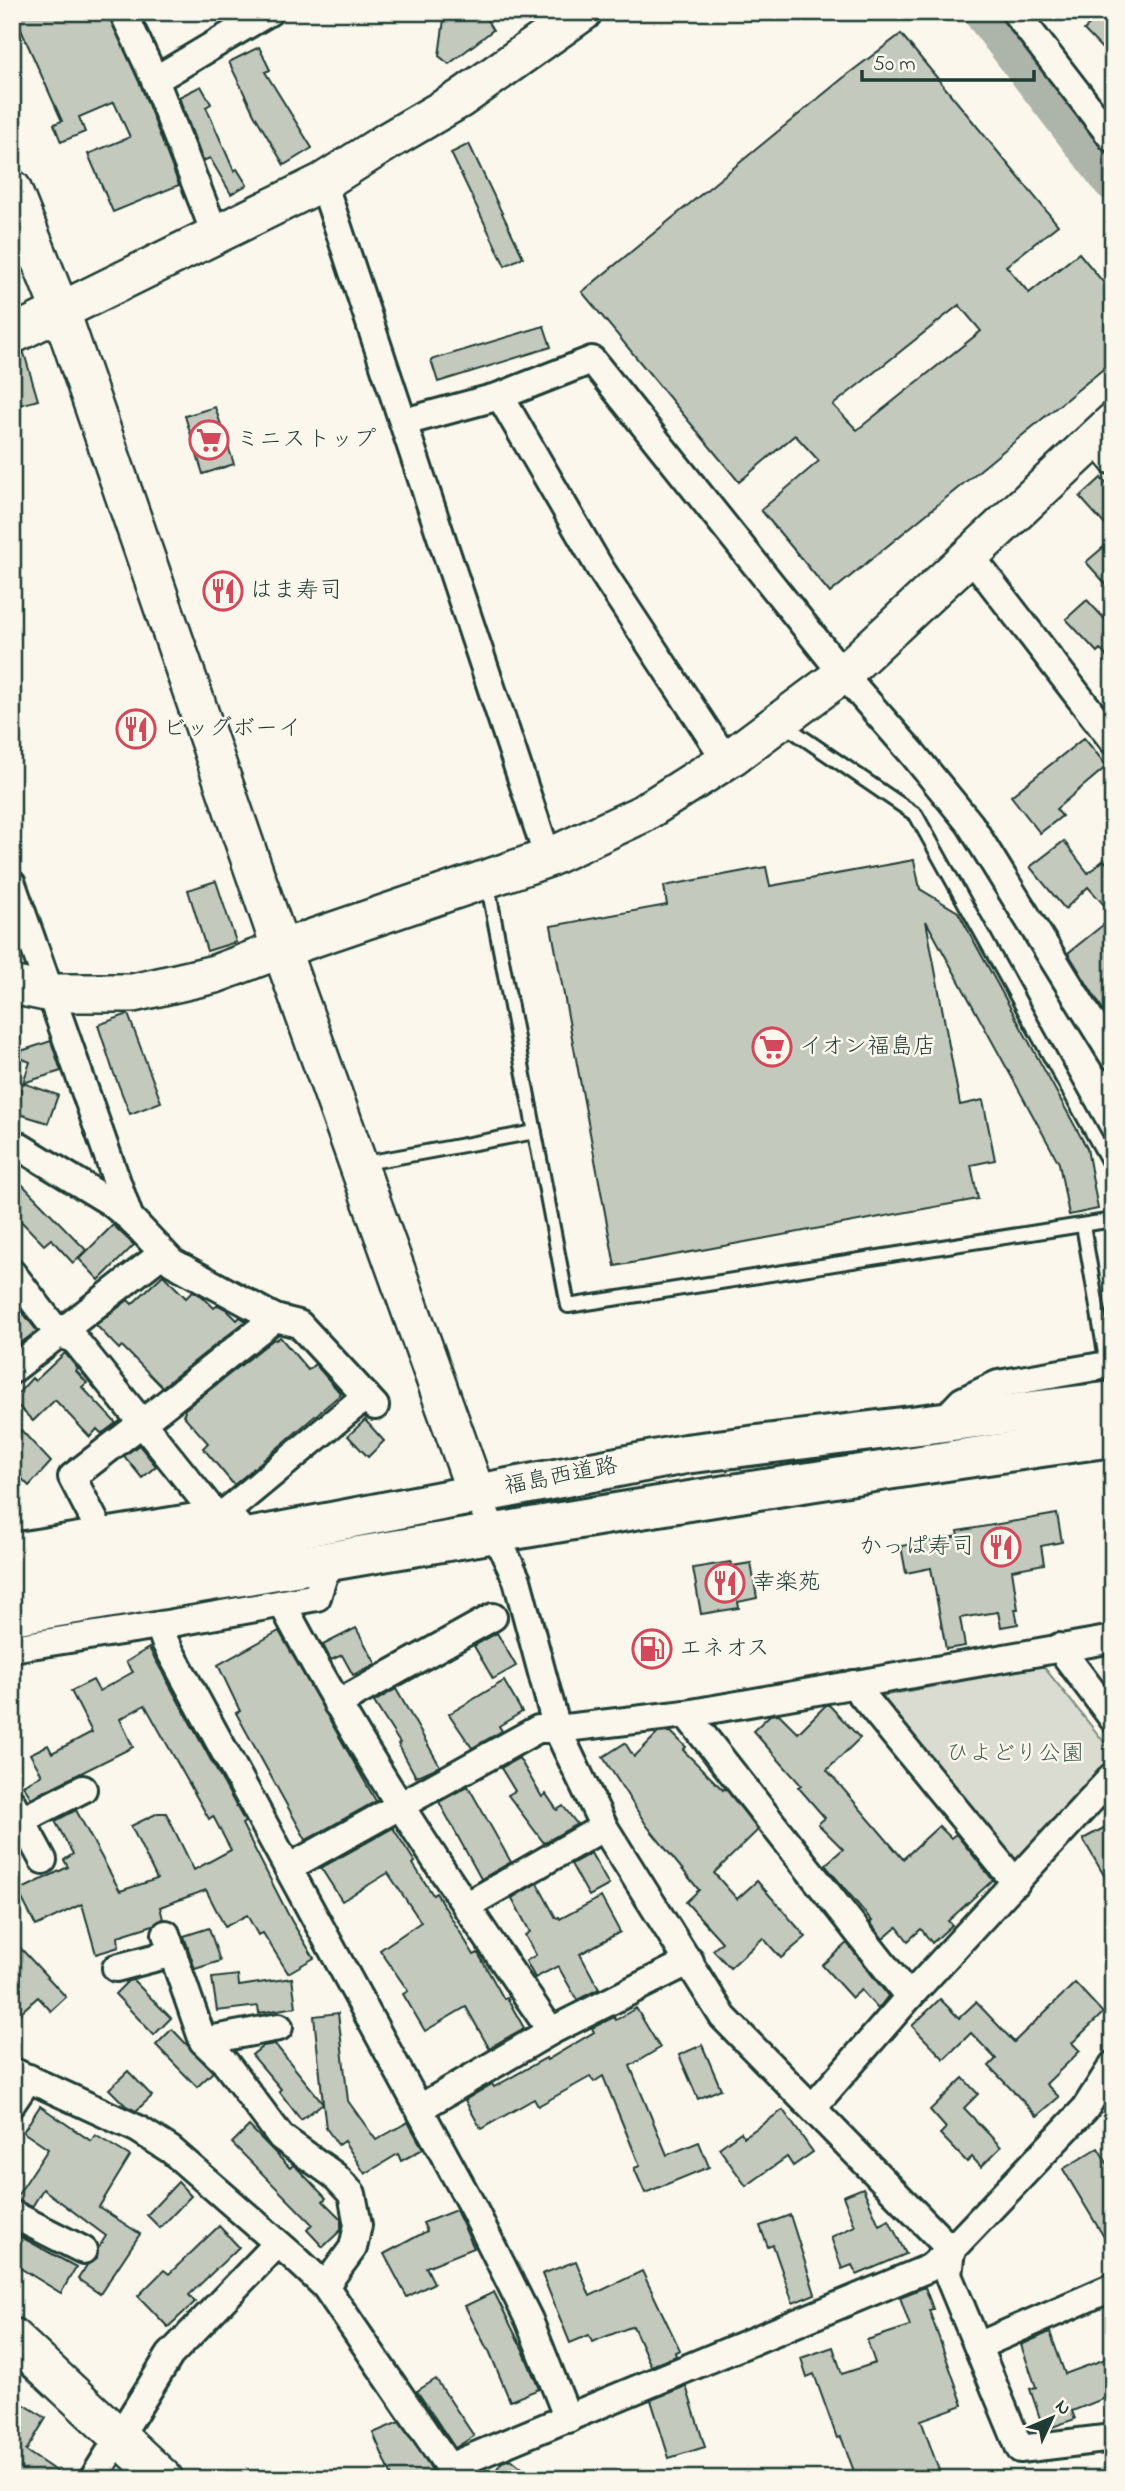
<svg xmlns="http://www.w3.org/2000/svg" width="1125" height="2491" viewBox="0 0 1125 2491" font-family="'Indie Flower','Klee One',sans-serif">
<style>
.green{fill:#dbdcd1;stroke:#7d8c82;stroke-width:2}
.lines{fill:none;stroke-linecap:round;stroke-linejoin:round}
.river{stroke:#adb4aa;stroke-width:42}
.building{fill:#c4c9be;stroke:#1f3d34;stroke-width:2;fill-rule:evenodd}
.lane-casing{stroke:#1f3d34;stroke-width:18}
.street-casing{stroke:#1f3d34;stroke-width:32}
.secondary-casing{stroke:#1f3d34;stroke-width:42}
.highway-casing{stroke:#1f3d34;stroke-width:44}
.lane{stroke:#fbf7ec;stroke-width:12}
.street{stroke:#fbf7ec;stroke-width:26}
.secondary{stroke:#fbf7ec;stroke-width:37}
.highway{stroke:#fbf7ec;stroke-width:38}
.labels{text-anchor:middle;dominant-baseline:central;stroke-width:5;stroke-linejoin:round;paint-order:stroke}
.poi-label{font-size:23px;fill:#1f3d34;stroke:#fbf7ec;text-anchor:start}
.street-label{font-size:23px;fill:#1f3d34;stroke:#fbf7ec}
.park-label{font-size:23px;fill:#455d53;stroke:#fbf7ec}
</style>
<rect width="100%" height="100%" fill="#fbf7ec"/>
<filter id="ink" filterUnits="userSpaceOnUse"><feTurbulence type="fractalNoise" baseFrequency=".0143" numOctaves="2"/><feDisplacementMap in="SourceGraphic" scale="14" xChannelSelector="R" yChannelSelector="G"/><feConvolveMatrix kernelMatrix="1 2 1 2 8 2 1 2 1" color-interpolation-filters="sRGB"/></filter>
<g filter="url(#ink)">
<polygon class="green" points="1043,1666 1109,1748 1109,1770 1014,1874 871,1698"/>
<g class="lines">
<polyline class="river" points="984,12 1113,180"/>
</g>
<g class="building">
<polygon points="13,12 108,12 141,86 179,185 113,212 88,154 130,137 114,102 79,117 85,132 61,142 54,124 62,121"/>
<polygon points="445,12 482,12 493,30 449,64 439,56"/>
<polygon points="1103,12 1113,12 1113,60 1084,30"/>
<path d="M 901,34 L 1058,225 L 1006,266 L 1029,293 L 1079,253 L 1113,294 L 1113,361 L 830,593 L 761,510 L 819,461 L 795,435 L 739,482 L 582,292 L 848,74 ZM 959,305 L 981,331 L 857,430 L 833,405 Z"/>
<polygon points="259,47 270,70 265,72 312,148 284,165 254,114 229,62"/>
<polygon points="201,86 211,104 206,107 234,171 237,169 247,185 231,194 210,158 203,161 179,97"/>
<polygon points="469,144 523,257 505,266 451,153"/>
<polygon points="544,326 551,347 438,382 431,360"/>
<polygon points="24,353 38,400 12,407 12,356"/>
<polygon points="215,407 234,464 203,474 185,416"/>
<polygon points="1101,478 1113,491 1113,534 1080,497"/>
<polygon points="1113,539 1113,592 1086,562"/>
<polygon points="1087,600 1113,628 1113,664 1100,649 1097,652 1066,619"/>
<polygon points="1084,738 1107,766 1056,809 1062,816 1040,833 1011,796"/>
<polygon points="1064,841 1088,873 1104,860 1113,870 1113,915 1088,887 1065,909 1030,867"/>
<polygon points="914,860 920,889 958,912 1087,1148 1098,1209 1069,1215 1059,1163 926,921 960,1105 983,1100 995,1160 971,1165 978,1199 615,1266 551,926 667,905 664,886 766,867 770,886"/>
<polygon points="216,881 236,942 207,951 188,890"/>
<polygon points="1113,917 1113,1026 1068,953"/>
<polygon points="128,1014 161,1102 130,1114 113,1071 98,1025"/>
<polygon points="51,1041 61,1071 23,1083 58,1095 48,1123 13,1112 30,1062 12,1054"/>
<polygon points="12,1174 86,1250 73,1263 51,1239 44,1245 12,1212"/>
<polygon points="113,1225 134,1245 99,1280 79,1259"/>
<polygon points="163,1275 186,1298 193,1291 203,1297 214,1308 218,1305 227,1310 237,1320 240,1317 246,1321 162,1387 122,1346 119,1349 96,1325 128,1300 132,1304"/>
<polygon points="12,1299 37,1331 19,1344 12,1334"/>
<polygon points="280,1337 308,1370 315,1364 341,1394 234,1485 203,1448 208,1443 183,1415 185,1412 184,1410 274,1339 276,1340"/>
<polygon points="65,1353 78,1369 76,1371 87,1383 82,1387 116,1423 104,1432 101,1433 97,1429 90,1437 55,1400 33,1421 12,1400 32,1378 35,1381"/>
<polygon points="365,1420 384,1441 368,1457 348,1436"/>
<polygon points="21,1430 51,1462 29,1486 12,1468 12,1439"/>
<polygon points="139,1445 156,1466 142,1478 124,1456"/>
<polygon points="1057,1514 1062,1542 1041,1546 1044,1564 1012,1570 1018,1609 1015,1609 1018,1624 1001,1627 998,1612 960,1618 965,1646 946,1649 931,1568 906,1573 901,1546 959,1536 958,1531"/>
<polygon points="731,1562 732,1566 751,1563 757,1598 738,1602 739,1608 701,1614 693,1568"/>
<polygon points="356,1628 376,1664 353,1675 342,1655 331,1660 323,1645"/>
<polygon points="279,1631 376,1801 306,1840 236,1713 240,1711 218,1665"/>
<polygon points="497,1633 516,1666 493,1679 474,1646"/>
<polygon points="149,1648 245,1822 242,1824 291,1920 314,1958 288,1973 263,1933 258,1935 247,1915 225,1927 206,1890 160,1907 163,1919 153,1925 118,1936 119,1947 96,1954 82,1904 36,1926 18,1891 68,1867 64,1860 73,1854 55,1821 76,1810 120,1891 157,1879 131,1826 158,1813 166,1813 194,1870 231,1850 213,1816 209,1819 145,1705 120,1719 133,1747 31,1798 23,1785 42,1775 30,1754 48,1745 52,1753 92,1732 71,1691 93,1680 99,1691 133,1672 126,1662"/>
<polygon points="504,1681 522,1712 499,1726 502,1731 472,1748 449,1714"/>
<polygon points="396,1689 440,1766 416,1777 398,1744 400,1743 374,1702"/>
<polygon points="826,1705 829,1705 860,1738 827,1770 903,1859 939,1826 951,1838 956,1834 993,1880 948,1921 952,1925 932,1943 921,1929 908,1941 897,1927 883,1939 870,1922 872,1921 825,1865 843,1849 818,1824 825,1818 798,1787 801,1785 753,1731 770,1715 779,1714 798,1733"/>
<polygon points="671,1732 686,1747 683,1750 723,1790 725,1788 758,1830 714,1873 737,1899 757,1881 806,1937 781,1958 763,1938 730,1968 713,1950 722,1942 686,1902 699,1890 647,1826 603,1757 625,1743 634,1757 658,1733"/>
<polygon points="519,1758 542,1797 546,1794 557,1810 563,1806 577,1824 544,1843 508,1795 515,1791 501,1768"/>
<polygon points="468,1786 511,1862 481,1879 439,1802"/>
<polygon points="1113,1823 1113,1891 1083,1839"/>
<polygon points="393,1828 415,1862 413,1864 433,1895 436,1893 474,1955 478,1953 504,1999 507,1998 524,2028 489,2048 466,2007 425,2031 403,1994 408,1991 380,1950 421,1922 388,1873 342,1901 321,1868"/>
<polygon points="591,1853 609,1885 589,1896 571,1864"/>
<polygon points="537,1883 556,1918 559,1917 560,1919 601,1897 620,1932 580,1954 599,1989 577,2000 558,1966 535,1978 526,1961 536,1955 525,1935 530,1932 512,1898"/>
<polygon points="209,1928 220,1961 195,1969 184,1936"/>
<polygon points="12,1939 66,1997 51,2011 38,1997 12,2020"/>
<polygon points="847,1943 888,1996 878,2009 861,1990 852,1998 822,1965"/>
<polygon points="238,1975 239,1986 292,1978 296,2007 259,2013 258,2006 217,2011 212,1978"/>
<polygon points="133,1980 171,2018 154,2035 115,1994 128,1981"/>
<polygon points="1075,1983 1103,2013 1072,2043 1080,2051 1046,2084 1059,2097 1037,2116 989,2066 996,2059 971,2033 944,2059 912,2026 940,1999 959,2018 976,2002 1014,2042"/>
<polygon points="636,2008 660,2048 630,2066 667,2155 699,2142 709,2167 645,2193 634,2168 640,2166 603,2076 594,2082 590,2077 538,2106 534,2099 481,2129 465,2100 492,2084 494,2087 546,2058 547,2060 594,2032 592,2028 614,2017 616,2020"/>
<polygon points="338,2013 348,2101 376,2140 408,2122 423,2149 401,2161 398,2154 365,2174 344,2141 338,2145 326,2128 323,2103 301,2120 279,2091 281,2089 252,2055 263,2046 275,2044 323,2103 314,2016"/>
<polygon points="172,2029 213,2072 197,2087 156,2045"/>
<polygon points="702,2045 721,2089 698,2099 679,2055"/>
<polygon points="128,2071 152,2096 136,2111 126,2106 109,2089"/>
<polygon points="963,2078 978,2094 964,2108 1001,2147 981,2167 972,2157 967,2162 940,2134 946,2128 930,2110"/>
<polygon points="40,2106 91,2141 95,2135 130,2156 99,2207 140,2234 100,2294 78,2279 87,2265 97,2258 98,2248 106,2236 43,2189 32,2207 15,2199 48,2149 23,2132"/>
<polygon points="783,2110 813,2152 793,2166 787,2157 746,2186 719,2148 741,2132 744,2137"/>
<polygon points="249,2126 290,2168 293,2165 297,2168 326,2198 323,2201 341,2219 341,2230 323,2247 307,2230 312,2224 232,2143"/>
<polygon points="1098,2148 1113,2173 1113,2252 1063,2169"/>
<polygon points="178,2182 191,2196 160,2228 147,2215"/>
<polygon points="863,2188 879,2225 889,2220 906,2254 857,2275 852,2265 842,2269 831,2237 855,2226 843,2196"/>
<polygon points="456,2210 474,2248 426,2267 434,2283 407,2297 384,2254 427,2231 423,2223"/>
<polygon points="790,2215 815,2294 793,2303 773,2245 768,2247 760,2226"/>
<polygon points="219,2226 239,2247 189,2295 195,2302 168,2327 138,2296 164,2270 169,2274"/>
<polygon points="12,2232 76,2267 61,2293 12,2263"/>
<polygon points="576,2261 590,2296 642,2271 680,2350 675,2352 676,2356 651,2366 633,2326 592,2342 589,2335 570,2343 542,2274"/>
<polygon points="925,2287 933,2309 929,2310 963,2405 921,2420 942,2479 857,2479 841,2437 837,2438 814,2374 807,2377 801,2358 833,2347 842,2374 875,2363 867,2340 910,2326 900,2297"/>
<polygon points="494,2292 523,2350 539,2389 510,2401 488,2348 487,2349 465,2306"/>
<polygon points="1050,2332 1065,2374 1108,2358 1113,2371 1113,2395 1072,2411 1075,2419 1044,2430 1030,2389 1036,2387 1021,2345"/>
<polygon points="436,2379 474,2436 455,2448 417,2391"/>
<polygon points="686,2386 705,2447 669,2458 651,2400"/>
<polygon points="12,2397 46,2418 26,2451 68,2479 21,2479 12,2473"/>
<polygon points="399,2422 429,2465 436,2479 393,2479 373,2433"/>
<polygon points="511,2459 536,2479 489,2479 502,2462"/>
</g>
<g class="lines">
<g class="lane-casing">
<g id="lane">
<polyline points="783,724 916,815 1113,1170"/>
<polyline points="487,881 568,1306 1113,1220"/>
<polyline points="360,1164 535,1132"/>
<polyline points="1083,1225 1107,1365"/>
</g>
</g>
<g class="street-casing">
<g id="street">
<polyline points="123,12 155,80 216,236"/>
<polyline points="1015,12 1113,139"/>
<polyline points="155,80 269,12"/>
<polyline points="323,182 548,858"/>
<polyline points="500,396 601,570 726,760"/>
<polyline points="404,422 500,396 592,360 843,674 913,754 970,824 1113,1056"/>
<polyline points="1095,438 1113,461"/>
<polyline points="970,555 1113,741"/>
<polyline points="12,884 129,1216"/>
<polyline points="12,1142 110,1202 130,1218 172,1262 275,1318 299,1324 375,1406"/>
<polyline points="12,1273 59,1334 74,1339 142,1423 275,1318"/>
<polyline points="12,1370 163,1253"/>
<polyline points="942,1422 962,1401 998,1384 1113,1364"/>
<polyline points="476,1493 517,1580 557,1729 604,1827 723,2017 951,2250 948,2275 1020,2449 1113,2438"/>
<polyline points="226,1512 366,1396"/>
<polyline points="101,1533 72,1477 142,1423 215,1514"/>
<polyline points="12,1547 226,1512 249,1538"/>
<path d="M 282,1603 C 360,1753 456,1892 551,2031"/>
<polyline points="159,1625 165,1642 472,2206 529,2320 568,2419"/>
<polyline points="1059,1647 1113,1719"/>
<polyline points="12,1648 172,1623 317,1597 328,1562"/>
<polyline points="853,1684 1016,1883"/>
<polyline points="337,1704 493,1617"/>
<polyline points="686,1714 909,1997"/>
<polyline points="12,1803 43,1860"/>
<polyline points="22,1820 83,1789"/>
<polyline points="288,1868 538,1729 557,1729 686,1714 1113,1639"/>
<polyline points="466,1906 604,1827"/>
<polyline points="166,1934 203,2041 224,2061 281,2137 334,2175 352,2194 358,2225 353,2248 325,2286"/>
<polyline points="116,1968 173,1953"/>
<polyline points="203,2041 279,2027"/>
<polyline points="12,2071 138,2129 171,2150 295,2258 325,2286 457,2479"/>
<polyline points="12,2103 29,2078"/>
<polyline points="813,2107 909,1997 1113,1776"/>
<polyline points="420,2108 551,2031 690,1961"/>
<polyline points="12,2214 83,2250"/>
<polyline points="978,2346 1113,2287"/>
<polyline points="449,2467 929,2268 951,2250 1085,2109 1113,2065"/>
<polyline points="93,2479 170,2355 277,2244"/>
</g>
</g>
<g class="secondary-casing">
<g id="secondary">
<polyline points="12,189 61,312 281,949 476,1493"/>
<polyline points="12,335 323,182 388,141 460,99 583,12"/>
<polyline points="12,985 50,993 133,993 215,974 281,949 548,858 642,814 733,756 843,674 1113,422"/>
<polyline points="12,2337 164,2479"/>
</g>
</g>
<g class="highway-casing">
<g id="highway">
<polyline points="12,1577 217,1544 685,1454 1113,1401"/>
<path d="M 12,1615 C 379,1553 745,1488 1113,1437"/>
</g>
</g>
<use href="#lane" class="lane"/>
<use href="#street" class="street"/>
<use href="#secondary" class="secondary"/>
<use href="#highway" class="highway"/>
</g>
</g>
<defs>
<g id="supermarket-ring" transform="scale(2.0125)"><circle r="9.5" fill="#fbf7ec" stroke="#d1495b" stroke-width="1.5"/><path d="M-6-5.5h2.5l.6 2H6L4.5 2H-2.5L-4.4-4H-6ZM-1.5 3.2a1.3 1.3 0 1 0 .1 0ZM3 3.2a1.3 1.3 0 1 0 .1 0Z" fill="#d1495b"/></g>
<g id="restaurant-ring" transform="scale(2.0125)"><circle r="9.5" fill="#fbf7ec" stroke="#d1495b" stroke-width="1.5"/><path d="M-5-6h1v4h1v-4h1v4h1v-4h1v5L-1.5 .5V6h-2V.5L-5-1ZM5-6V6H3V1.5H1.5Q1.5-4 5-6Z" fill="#d1495b"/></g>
<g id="fuel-ring" transform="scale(2.0125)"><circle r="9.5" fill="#fbf7ec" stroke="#d1495b" stroke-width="1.5"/><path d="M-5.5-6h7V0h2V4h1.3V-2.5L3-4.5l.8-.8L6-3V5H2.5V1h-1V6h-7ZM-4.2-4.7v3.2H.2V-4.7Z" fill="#d1495b"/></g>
</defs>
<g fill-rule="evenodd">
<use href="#supermarket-ring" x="209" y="440"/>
<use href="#restaurant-ring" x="223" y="591"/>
<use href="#restaurant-ring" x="136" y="729"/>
<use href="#supermarket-ring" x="772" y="1047"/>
<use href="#restaurant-ring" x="1001" y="1547"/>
<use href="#restaurant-ring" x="725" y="1583"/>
<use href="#fuel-ring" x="652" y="1649"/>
</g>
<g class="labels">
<g class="poi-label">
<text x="236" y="440">ミニストップ</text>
<text x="250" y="591">はま寿司</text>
<text x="163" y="729">ビッグボーイ</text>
<text x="799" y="1047">イオン福島店</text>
<text x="974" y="1547" text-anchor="end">かっぱ寿司</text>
<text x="752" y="1583">幸楽苑</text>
<text x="679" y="1649">エネオス</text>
</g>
<g class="street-label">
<text transform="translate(561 1477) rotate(-11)">福島西道路</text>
</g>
<g class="park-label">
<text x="1015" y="1754">ひよどり公園</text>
</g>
</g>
<rect width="1125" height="2491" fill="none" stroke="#fbf7ec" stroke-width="42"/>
<rect x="21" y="21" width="1083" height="2449" fill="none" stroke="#1f3d34" stroke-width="2.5" filter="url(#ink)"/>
<g transform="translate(1052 2418) rotate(46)" stroke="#fbf7ec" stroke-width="5" paint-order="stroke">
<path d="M0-5L12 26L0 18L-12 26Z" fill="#1f3d34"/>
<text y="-10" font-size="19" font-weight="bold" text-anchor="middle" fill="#1f3d34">N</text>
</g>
<path d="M862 70v10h172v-10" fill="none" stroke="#1f3d34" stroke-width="3.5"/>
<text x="873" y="70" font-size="21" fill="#1f3d34" stroke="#fbf7ec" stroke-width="5" paint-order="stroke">50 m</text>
</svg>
